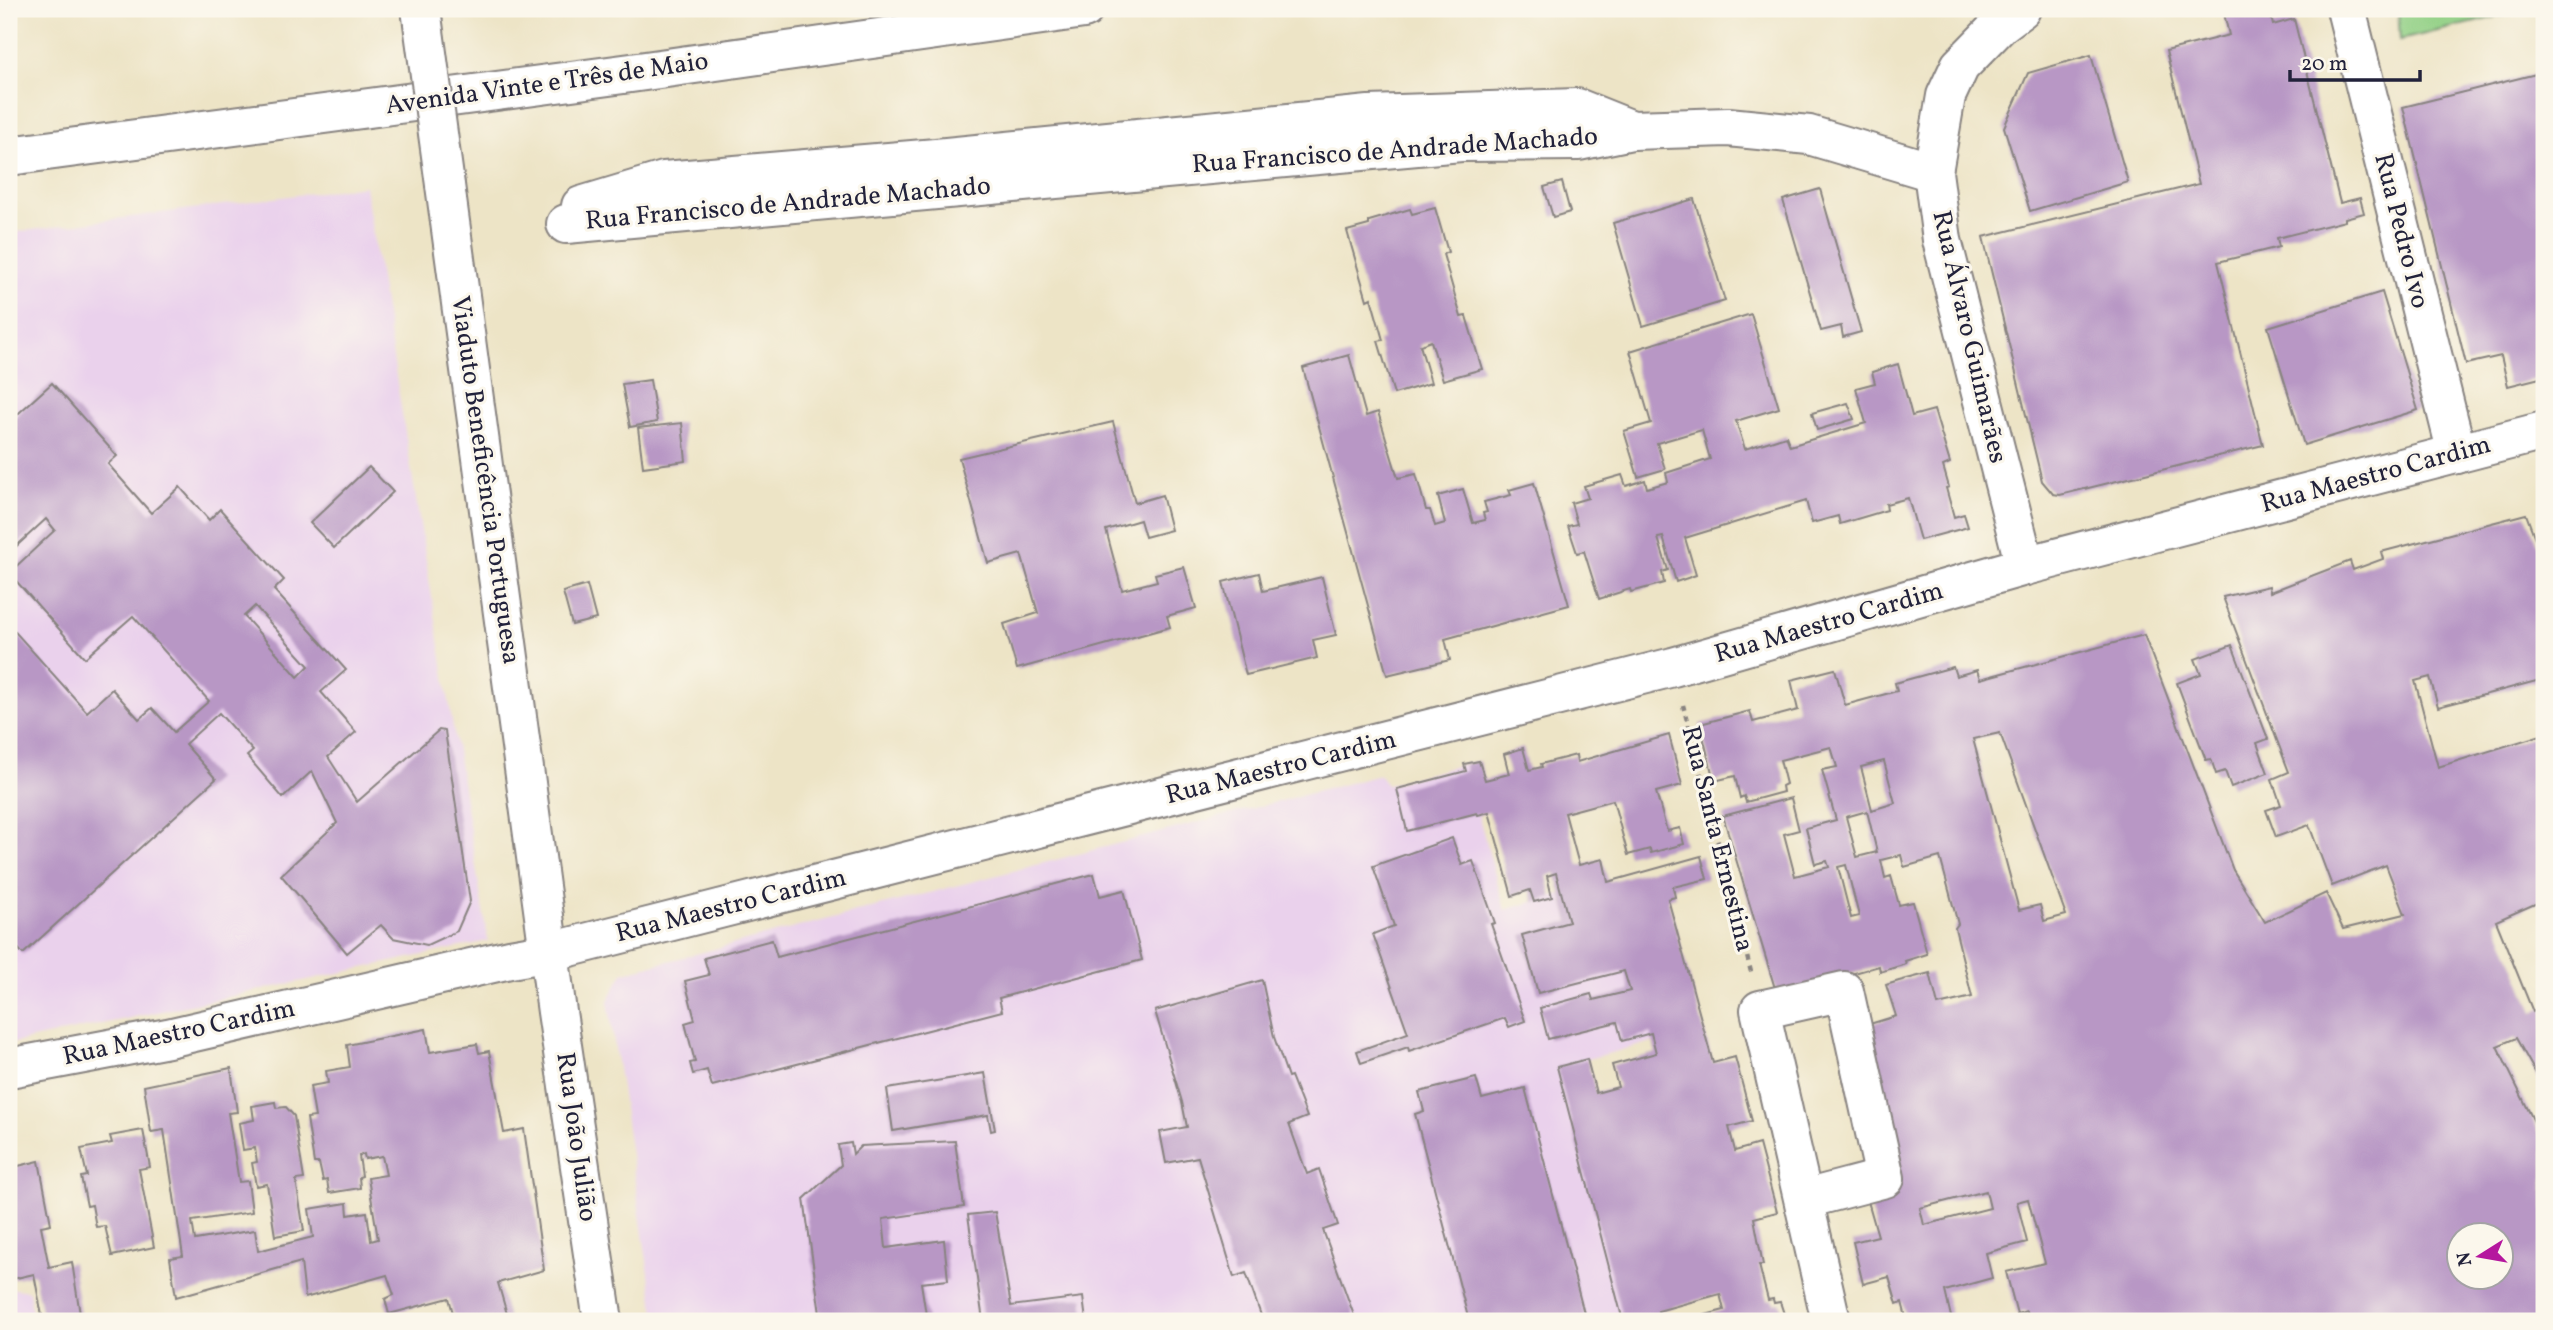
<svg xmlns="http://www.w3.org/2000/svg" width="2553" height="1330" viewBox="0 0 2553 1330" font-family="Vollkorn,serif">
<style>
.built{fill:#ead1ec}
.green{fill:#92d085;stroke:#5a7960;stroke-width:2}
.building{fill:#b897c5;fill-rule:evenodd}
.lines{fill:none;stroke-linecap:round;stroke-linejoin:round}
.street-casing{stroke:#888380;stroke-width:42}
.secondary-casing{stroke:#888380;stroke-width:42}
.highway-casing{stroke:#888380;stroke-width:42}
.path{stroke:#888380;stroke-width:4.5;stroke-dasharray:5 5;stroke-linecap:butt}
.street{stroke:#fff;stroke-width:38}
.secondary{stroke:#fff;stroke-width:38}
.highway{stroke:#fff;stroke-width:38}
.secondary-bridge-casing{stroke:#888380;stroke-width:42;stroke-linecap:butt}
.secondary-bridge{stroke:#fff;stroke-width:38}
.labels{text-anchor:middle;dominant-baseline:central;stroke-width:6;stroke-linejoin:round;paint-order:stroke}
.street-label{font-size:26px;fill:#22223b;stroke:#fbf7ec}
</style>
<rect width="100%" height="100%" fill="#fbf7ec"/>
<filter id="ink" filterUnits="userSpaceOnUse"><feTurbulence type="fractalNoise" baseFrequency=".0143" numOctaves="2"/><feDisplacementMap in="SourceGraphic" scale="14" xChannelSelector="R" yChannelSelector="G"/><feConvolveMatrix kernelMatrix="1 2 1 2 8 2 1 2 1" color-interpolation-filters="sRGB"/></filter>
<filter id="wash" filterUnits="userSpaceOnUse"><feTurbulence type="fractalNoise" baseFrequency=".00686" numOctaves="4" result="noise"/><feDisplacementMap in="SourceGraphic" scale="28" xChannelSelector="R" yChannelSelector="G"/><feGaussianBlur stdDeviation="1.57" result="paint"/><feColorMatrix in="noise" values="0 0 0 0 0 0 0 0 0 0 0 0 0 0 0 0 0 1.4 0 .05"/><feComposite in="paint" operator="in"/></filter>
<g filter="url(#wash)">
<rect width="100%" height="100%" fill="#ede4c6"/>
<g class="built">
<polygon points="365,186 488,941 9,1044 9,233"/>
<polygon points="1464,764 1505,910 1561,894 1569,922 1522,935 1538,993 1624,971 1630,991 1593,1000 1591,995 1540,1008 1548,1039 1617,1022 1622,1041 1651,1033 1653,1042 1557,1067 1623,1321 656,1321 608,1001 623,973 1380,775 1387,785"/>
<polygon points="9,1288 29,1291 33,1321 9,1321"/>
</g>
<polygon class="green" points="2398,9 2530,9 2400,40"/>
<g id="blocks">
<g class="building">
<polygon points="2223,9 2269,9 2273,25 2294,19 2340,203 2360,198 2364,213 2345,218 2345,221 2277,238 2279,247 2218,262 2263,445 2060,495 2053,494 2042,481 1983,237 2199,184 2166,51 2229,35"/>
<polygon points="2091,55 2128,182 2030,211 2004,127 2028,73"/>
<polygon points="2544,72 2544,377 2508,386 2501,356 2466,364 2403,107"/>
<polygon points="1562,182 1570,212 1553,217 1544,187"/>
<polygon points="1820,189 1861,332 1843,337 1841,326 1821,331 1783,200"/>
<polygon points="1694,199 1725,301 1643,326 1613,223"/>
<polygon points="1435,208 1448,252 1443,254 1461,317 1466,316 1482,369 1443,380 1431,341 1420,345 1431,383 1394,394 1378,341 1383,340 1371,298 1367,300 1347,231 1369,225 1369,221 1410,209 1412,214"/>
<polygon points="2382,292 2418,410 2304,445 2268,327"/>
<polygon points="1751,314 1779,408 1736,421 1745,449 1786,436 1790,446 1866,423 1856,388 1875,383 1872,372 1898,364 1912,416 1934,410 1950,463 1943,466 1949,487 1946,488 1954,517 1964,514 1968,527 1920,540 1908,498 1886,504 1887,510 1840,524 1838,516 1812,523 1806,501 1685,538 1696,575 1676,582 1663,537 1658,538 1668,570 1662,572 1664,583 1631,592 1630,589 1599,599 1584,551 1577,553 1568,526 1577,524 1571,503 1588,498 1584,486 1622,475 1626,486 1645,480 1647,488 1668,482 1666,473 1710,459 1702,430 1657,443 1665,469 1638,477 1624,431 1651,423 1630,351"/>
<polygon points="1349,355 1366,416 1378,412 1398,478 1416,474 1426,510 1430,510 1435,526 1445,523 1438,496 1463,489 1473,523 1485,520 1483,513 1487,512 1484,502 1511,495 1509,490 1534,483 1569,605 1445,639 1450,660 1387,675 1303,368"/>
<polygon points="650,380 657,422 630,427 622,384"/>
<path d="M 52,383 L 117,456 L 108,464 L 151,513 L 180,487 L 209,520 L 220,509 L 284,580 L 274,590 L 346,670 L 321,692 L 356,732 L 328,757 L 357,802 L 439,730 L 445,731 L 470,901 L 457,931 L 427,945 L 393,938 L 381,925 L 347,953 L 281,875 L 337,823 L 312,771 L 283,798 L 247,756 L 253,751 L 219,713 L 185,744 L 216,779 L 23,954 L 9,938 L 9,625 L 87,712 L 112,689 L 139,719 L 152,708 L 174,732 L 209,701 L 133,616 L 85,658 L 9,573 L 55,530 L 46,519 L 9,553 L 9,422 ZM 255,606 L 309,666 L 298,677 L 244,616 Z"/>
<polygon points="1848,403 1854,419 1817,430 1812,413"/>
<polygon points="1113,422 1135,503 1162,495 1171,530 1145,537 1140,520 1106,530 1122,590 1157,581 1155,574 1184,567 1196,608 1167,616 1170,627 1017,669 1004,624 1038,613 1021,554 988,563 959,458"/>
<polygon points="682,423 686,461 643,467 638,428"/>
<polygon points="369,467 393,492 334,548 310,523"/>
<path d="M 2526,514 L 2544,563 L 2544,679 L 2438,707 L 2430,677 L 2415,681 L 2438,767 L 2544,734 L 2544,900 L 2496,921 L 2533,1012 L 2544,1007 L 2544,1088 L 2516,1038 L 2497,1046 L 2544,1142 L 2544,1321 L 2029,1321 L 2026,1311 L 2017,1314 L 2006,1272 L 2045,1263 L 2028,1199 L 2017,1202 L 2027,1242 L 1986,1253 L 1992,1278 L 1945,1291 L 1952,1321 L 1907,1321 L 1902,1302 L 1897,1304 L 1889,1277 L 1863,1284 L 1853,1242 L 1878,1236 L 1866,1194 L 1863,1026 L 1896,1016 L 1886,985 L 1899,981 L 1930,973 L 1938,1005 L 1972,997 L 1955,928 L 1958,924 L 1940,857 L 1904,867 L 1901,855 L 1881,860 L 1885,878 L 1891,876 L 1899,905 L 1913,902 L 1927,954 L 1905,961 L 1906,964 L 1880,972 L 1879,966 L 1777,995 L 1723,816 L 1791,798 L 1799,830 L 1784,834 L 1795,876 L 1829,867 L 1827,861 L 1815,864 L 1806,828 L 1836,820 L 1822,770 L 1837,767 L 1831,747 L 1780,760 L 1786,784 L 1782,786 L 1783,792 L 1746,802 L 1744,796 L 1740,798 L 1735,776 L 1714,781 L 1700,724 L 1750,711 L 1753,722 L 1798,710 L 1791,680 L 1835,669 L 1845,705 L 1897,691 L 1895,683 L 1953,667 L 1956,676 L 1977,670 L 1980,679 L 2144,635 L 2233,870 L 2265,922 L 2326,893 L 2343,929 L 2405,914 L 2386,865 L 2332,886 L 2309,825 L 2276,837 L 2266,810 L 2281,805 L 2272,779 L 2289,772 L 2223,597 L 2269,586 L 2270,592 L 2350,561 L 2353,570 L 2383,559 L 2381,552 ZM 2000,733 L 2066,915 L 2044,921 L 2040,905 L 2019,910 L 1973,739 ZM 1884,761 L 1895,803 L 1872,810 L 1861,767 ZM 1867,811 L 1877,852 L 1857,857 L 1846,817 ZM 1846,865 L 1859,916 L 1851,918 L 1838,867 ZM 1986,1191 L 1990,1208 L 1924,1225 L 1920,1208 ZM 2458,1236 L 2500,1236 L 2501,1278 L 2458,1278 Z"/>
<polygon points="1259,573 1263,591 1322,577 1336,635 1313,640 1317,658 1246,675 1223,582"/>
<polygon points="587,585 596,619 572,625 563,592"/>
<polygon points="2232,645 2268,739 2257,743 2268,773 2231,787 2225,771 2216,774 2211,759 2206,760 2177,683 2201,674 2195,659"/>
<polygon points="1669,735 1682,785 1656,792 1667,831 1680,828 1684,844 1651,853 1650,849 1628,855 1613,800 1565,813 1579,865 1603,859 1608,882 1701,856 1707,879 1673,887 1675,897 1668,899 1713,1063 1735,1057 1752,1121 1729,1127 1735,1151 1759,1144 1777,1212 1754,1218 1763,1265 1759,1265 1768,1300 1773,1299 1774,1303 1780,1302 1785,1317 1778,1319 1778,1321 1683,1321 1724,1310 1720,1294 1658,1311 1660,1321 1623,1321 1557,1067 1587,1059 1596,1093 1618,1087 1612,1065 1656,1053 1651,1033 1622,1041 1617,1022 1548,1039 1540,1008 1591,994 1593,1000 1630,991 1624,971 1538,993 1522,935 1569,922 1556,873 1547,876 1552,897 1534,902 1530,890 1512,896 1489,812 1478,815 1477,813 1407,831 1397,789 1466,771 1464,764 1479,761 1485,780 1509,774 1504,754 1523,748 1529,770 1542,767 1541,764 1576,755 1577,762"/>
<polygon points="1452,838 1462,865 1473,861 1495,923 1491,924 1525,1021 1509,1027 1505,1018 1409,1051 1408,1047 1361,1063 1357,1051 1408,1033 1373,934 1394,926 1373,866"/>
<polygon points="1094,874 1100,896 1124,890 1142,960 999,998 1002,1011 712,1086 707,1070 693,1074 690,1063 695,1062 685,1023 695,1020 685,981 709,975 704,958 772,940 777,957"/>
<polygon points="1262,980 1274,1037 1288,1077 1291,1076 1307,1117 1289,1124 1307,1174 1319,1169 1338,1225 1323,1230 1356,1321 1263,1321 1246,1273 1234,1277 1198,1157 1166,1163 1160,1132 1187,1127 1182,1102 1155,1011"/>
<polygon points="426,1029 430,1052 477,1044 479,1053 489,1051 504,1133 524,1129 544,1270 498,1283 509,1321 455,1321 449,1298 389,1314 385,1299 394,1295 387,1275 305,1298 301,1262 176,1297 170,1258 183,1256 164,1130 151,1132 144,1086 231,1068 237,1112 228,1113 239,1182 248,1181 252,1212 192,1221 195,1240 255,1230 258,1251 313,1237 309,1209 347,1203 348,1215 367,1212 371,1241 378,1239 368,1178 386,1175 382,1156 365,1159 364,1154 359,1156 362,1176 359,1177 360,1188 329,1193 327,1180 323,1181 319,1163 314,1163 307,1118 315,1117 310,1086 328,1083 326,1071 350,1067 347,1045"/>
<polygon points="985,1073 995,1130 991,1131 988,1115 893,1131 887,1089"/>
<polygon points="1476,1078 1482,1099 1525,1088 1586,1321 1469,1321 1415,1114 1424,1111 1419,1092"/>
<polygon points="275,1102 276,1108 286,1107 294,1116 304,1179 296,1180 304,1231 275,1236 267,1184 256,1186 252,1163 257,1162 255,1148 243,1150 239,1123 254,1120 252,1106"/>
<polygon points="143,1130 150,1167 139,1169 154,1247 112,1256 105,1226 96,1227 92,1205 87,1206 81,1177 87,1176 81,1149 112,1143 110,1136"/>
<polygon points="955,1141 964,1207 883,1219 886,1248 944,1240 948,1280 921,1283 927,1321 821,1321 804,1199 841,1165 838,1145 851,1143 853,1154 861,1146"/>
<polygon points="9,1147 14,1167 39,1161 51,1224 41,1226 49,1267 72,1262 81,1321 43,1321 34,1274 12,1279 11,1275 9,1276"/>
<polygon points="995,1212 1011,1306 1083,1297 1086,1321 983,1321 968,1215"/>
</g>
</g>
</g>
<g filter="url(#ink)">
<use href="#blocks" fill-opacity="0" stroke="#888380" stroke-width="2"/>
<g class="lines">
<g class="street-casing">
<g id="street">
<polyline points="2021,9 2001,24 1960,66 1946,96 1933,172 1942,240 2025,566"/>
<polyline points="2346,9 2457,454"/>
<polyline points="581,206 664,181 936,158 1369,115 1577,108 1632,130"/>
<polyline points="566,224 1461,142 1579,141 1632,130 1728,127 1809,135 1933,172"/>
<polyline points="1805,1199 1885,1178 1844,991 1760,1010 1831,1321"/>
</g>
</g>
<g class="secondary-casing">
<g id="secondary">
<polyline points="445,185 557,1012 603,1321"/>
<polyline points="9,1068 168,1038 510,959 550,952 1673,667 2025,566 2544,431"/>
</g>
</g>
<g class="highway-casing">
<polyline id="highway" points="9,156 631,73 1084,9"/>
</g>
<polyline class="path" points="1683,705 1751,972"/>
<use href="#street" class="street"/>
<use href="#secondary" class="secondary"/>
<use href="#highway" class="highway"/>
<g class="secondary-bridge-casing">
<polyline id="secondary-bridge" points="421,9 445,185"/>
</g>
<use href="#secondary-bridge" class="secondary-bridge"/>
</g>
</g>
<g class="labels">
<g class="street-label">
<text transform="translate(547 84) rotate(-8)">Avenida Vinte e Três de Maio</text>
<text transform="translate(1395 151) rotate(-4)">Rua Francisco de Andrade Machado</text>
<text transform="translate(788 204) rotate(-5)">Rua Francisco de Andrade Machado</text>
<text transform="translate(2401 231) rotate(76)">Rua Pedro Ivo</text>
<text transform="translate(1969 337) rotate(77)">Rua Álvaro Guimarães</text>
<text transform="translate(2376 475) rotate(-15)">Rua Maestro Cardim</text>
<text transform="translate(485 480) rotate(82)">Viaduto Beneficência Portuguesa</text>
<text transform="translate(1829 623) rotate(-16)">Rua Maestro Cardim</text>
<text transform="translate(1281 768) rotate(-14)">Rua Maestro Cardim</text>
<text transform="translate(1717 839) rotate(76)">Rua Santa Ernestina</text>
<text transform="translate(731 906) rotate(-14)">Rua Maestro Cardim</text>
<text transform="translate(179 1033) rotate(-12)">Rua Maestro Cardim</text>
<text transform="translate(576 1137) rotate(82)">Rua João Julião</text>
</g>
</g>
<rect width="2553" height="1330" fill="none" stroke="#fbf7ec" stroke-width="35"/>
<g transform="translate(2480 1256) rotate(259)"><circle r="33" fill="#fbf7ec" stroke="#a4a2a5" stroke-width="2"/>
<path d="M0-5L12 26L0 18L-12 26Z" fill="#b5179e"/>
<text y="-10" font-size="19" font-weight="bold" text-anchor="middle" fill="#22223b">N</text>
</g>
<path d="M2290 70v10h130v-10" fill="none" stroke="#22223b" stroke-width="3.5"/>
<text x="2301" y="70" font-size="21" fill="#22223b" stroke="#fbf7ec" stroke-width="5" paint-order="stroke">20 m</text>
</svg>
